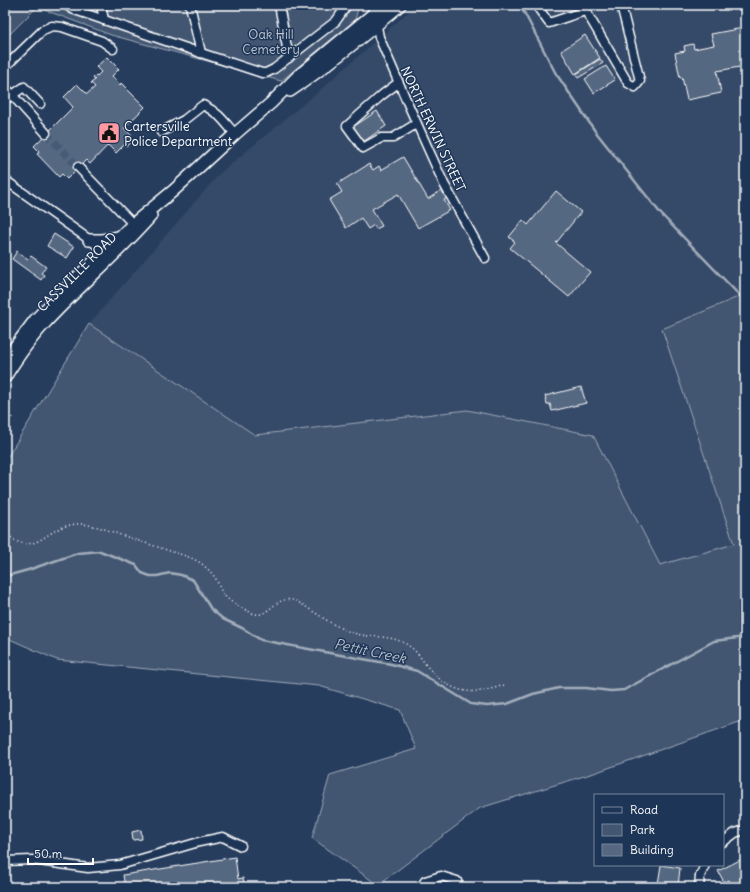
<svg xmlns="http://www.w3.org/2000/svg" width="750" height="892" viewBox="0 0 750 892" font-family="Delius,sans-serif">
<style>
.built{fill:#344a68}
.green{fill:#425672;stroke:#a0aab8}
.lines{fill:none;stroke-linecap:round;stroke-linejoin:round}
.stream{stroke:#a4aebb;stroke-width:2.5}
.building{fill:#556781;stroke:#fff}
.minor-tunnel{stroke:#475a76;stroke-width:8;stroke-dasharray:8 4;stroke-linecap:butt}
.minor-casing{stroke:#fff;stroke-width:11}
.major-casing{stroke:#fff;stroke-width:14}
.path{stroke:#fff;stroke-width:1.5;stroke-dasharray:1 3;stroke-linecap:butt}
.minor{stroke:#1d3557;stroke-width:8}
.major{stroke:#1d3557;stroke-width:11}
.labels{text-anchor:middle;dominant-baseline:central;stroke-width:3;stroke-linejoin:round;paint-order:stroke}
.park-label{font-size:13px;fill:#bdc4ce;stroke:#1d3557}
.poi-label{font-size:13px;fill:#fff;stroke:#1d3557;text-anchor:start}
.street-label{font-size:13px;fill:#fff;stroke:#1d3557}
.water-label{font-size:14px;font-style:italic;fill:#bbc2cc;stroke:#1d3557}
</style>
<rect width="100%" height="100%" fill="#263d5e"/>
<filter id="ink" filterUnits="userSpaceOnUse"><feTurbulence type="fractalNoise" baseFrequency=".025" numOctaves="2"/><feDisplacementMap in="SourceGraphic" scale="8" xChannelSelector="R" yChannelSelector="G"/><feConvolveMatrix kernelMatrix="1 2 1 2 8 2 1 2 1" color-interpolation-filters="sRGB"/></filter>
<g filter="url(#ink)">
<polygon class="built" points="416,5 745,5 745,294 662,329 734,545 660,565 593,435 467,410 255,435 89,324 220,173 319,91"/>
<g class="green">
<polygon points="5,5 359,5 355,20 281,81 111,35 37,7 5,39"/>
<polygon points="745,294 745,720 594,773 480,808 378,885 312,838 330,775 416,749 400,710 319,686 57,660 5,637 5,461 89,324 255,435 467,410 593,435 660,565 734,544 662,329"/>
</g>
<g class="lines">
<g class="stream">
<polyline points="519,5 525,14 555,72 595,131 661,214 745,301"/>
<polyline points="5,576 10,575 28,570 78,553 100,551 136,565 142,573 150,576 157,576 170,573 181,575 193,580 211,609 223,619 242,628 261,640 335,654 391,664 417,671 471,704 487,706 507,704 533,694 559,688 586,688 611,691 624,690 714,641 745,637"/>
</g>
</g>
<g class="building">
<polygon points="743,28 745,37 745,66 717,71 721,93 687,100 682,77 680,78 675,53 685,51 684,46 693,44 694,49 714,45 711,34"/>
<polygon points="585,35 600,58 575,74 561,51"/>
<polygon points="107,57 119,69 112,76 120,85 121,83 145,107 124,128 132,136 130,139 133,141 126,147 124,145 116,153 108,145 90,164 86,160 67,179 62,174 59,177 37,154 39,151 34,146 73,107 64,97 77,84 87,94 95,87 91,83 95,80 93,78 96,75 97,76 101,72 96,67"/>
<polygon points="600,59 603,63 578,78 576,74"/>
<polygon points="606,66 615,80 594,93 585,79"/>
<polygon points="377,111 386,126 363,142 353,127"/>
<polygon points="403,157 428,199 442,190 447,198 444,200 450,210 418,228 398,194 372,209 382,226 376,229 374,225 368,229 361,218 346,228 329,200 342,192 337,184 369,164 373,170 379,166 381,170"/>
<polygon points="556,191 581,212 556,243 590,272 569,297 510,248 515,242 509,237 523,220 528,225"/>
<polygon points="54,234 74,247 67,258 47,246"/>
<polygon points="17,251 28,259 31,256 46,267 41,273 44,275 41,280 12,259"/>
<polygon points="581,387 586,403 552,411 550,404 547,404 545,396"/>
<polygon points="141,830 142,839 133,840 132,832"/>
<polygon points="235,857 238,879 243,878 245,887 125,887 123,875"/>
<polygon points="742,859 745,864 745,883 737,887 732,887 729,880 724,882 718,871"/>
<polygon points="661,865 680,868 678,887 658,884"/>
</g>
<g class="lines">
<polyline class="minor-tunnel" points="46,133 78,167"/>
<g class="minor-casing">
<g id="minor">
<polyline points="66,5 72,9 201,53 262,73 266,73 274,69 336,21 347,5"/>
<polyline points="101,5 104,20"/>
<polyline points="190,5 201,53"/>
<polyline points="279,5 289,58"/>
<polyline points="373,5 379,37 408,104 444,184 485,258"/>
<polyline points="536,5 549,23 585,11 587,13 628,83 635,87 640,81 621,5"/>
<polyline points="5,67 43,30 52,26 62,27 102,41 113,49"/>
<polyline points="398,83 382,95 347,126 363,148 381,138 393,138 416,124"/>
<polyline points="5,87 46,133"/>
<polyline points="5,100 24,87 40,104"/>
<path d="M 161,132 L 184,120 L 203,105 C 219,113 223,120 235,134"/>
<polyline points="78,167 133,224"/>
<polyline points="5,180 97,245 107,254"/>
<polyline points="723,842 735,833 745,830"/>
<polyline points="5,861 32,860 88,868 120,865 199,842 223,837 241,846"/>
<polyline points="421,887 425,881 441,876 457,881 458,887"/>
<polyline points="699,887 700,876 705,865"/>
</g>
</g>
<g class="major-casing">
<g id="major">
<path d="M 290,91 C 329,65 365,35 400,5"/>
<polyline points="89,240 102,240 119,237"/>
<polyline points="5,360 35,320 80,275 133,224 173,191 235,134 271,103 298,76 384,5"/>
<path d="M 5,377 C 17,358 30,339 45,323 C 79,286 118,254 151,216"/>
</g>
</g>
<g class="path">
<polyline points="5,428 12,417"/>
<path d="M 5,527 C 9,536 12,541 22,543 C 38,547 48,532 63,527 C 71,524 81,523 89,525 C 102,527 114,533 127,537 C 142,542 158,547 173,552 C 183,555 195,558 203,565 C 209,570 214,575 217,581 C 219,586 221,591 224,595 C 229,602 244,609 252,613 C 269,621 275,591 298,602 C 317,613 336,629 357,634 C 372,638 388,635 402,642 C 413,647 419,655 426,665 C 441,683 457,694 481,691 C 489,690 497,687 505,685"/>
</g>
<use href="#minor" class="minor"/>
<use href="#major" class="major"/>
</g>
</g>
<defs>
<g id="civic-square" transform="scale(1.15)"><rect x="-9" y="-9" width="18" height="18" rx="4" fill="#ff9aa2" stroke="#1d3557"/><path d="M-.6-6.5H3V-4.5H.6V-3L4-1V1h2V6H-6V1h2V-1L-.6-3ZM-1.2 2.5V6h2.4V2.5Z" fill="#111"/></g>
</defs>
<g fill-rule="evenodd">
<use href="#civic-square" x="109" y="133"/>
</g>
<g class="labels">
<g class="park-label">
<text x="271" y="34">Oak Hill<tspan x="271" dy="15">Cemetery</tspan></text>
</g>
<g class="poi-label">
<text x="124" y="126">Cartersville<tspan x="124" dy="15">Police Department</tspan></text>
</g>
<g class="street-label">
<text transform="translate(433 129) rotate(65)">NORTH ERWIN STREET</text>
<text transform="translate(77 272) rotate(-45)">CASSVILLE ROAD</text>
</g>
<g class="water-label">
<text transform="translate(370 651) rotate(12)">Pettit Creek</text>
</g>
</g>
<rect width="750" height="892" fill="none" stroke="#1d3557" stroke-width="20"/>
<rect x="10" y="10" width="730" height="872" fill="none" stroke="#fff" stroke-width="1.5" filter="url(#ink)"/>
<rect x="594" y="794" width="130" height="72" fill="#1d3557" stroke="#77869a"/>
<rect x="602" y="807" width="20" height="6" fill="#1d3557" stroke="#77869a"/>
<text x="630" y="814" font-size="12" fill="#ffffff">Road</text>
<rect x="602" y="824" width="20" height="12" fill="#425672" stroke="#77869a"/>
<text x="630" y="834" font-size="12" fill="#ffffff">Park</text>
<rect x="602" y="844" width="20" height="12" fill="#556781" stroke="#77869a"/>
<text x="630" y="854" font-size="12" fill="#ffffff">Building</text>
<path d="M28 858v6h65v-6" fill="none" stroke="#ffffff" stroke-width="2"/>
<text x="34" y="858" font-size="12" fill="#ffffff" stroke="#1d3557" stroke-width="3" paint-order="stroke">50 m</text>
</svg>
